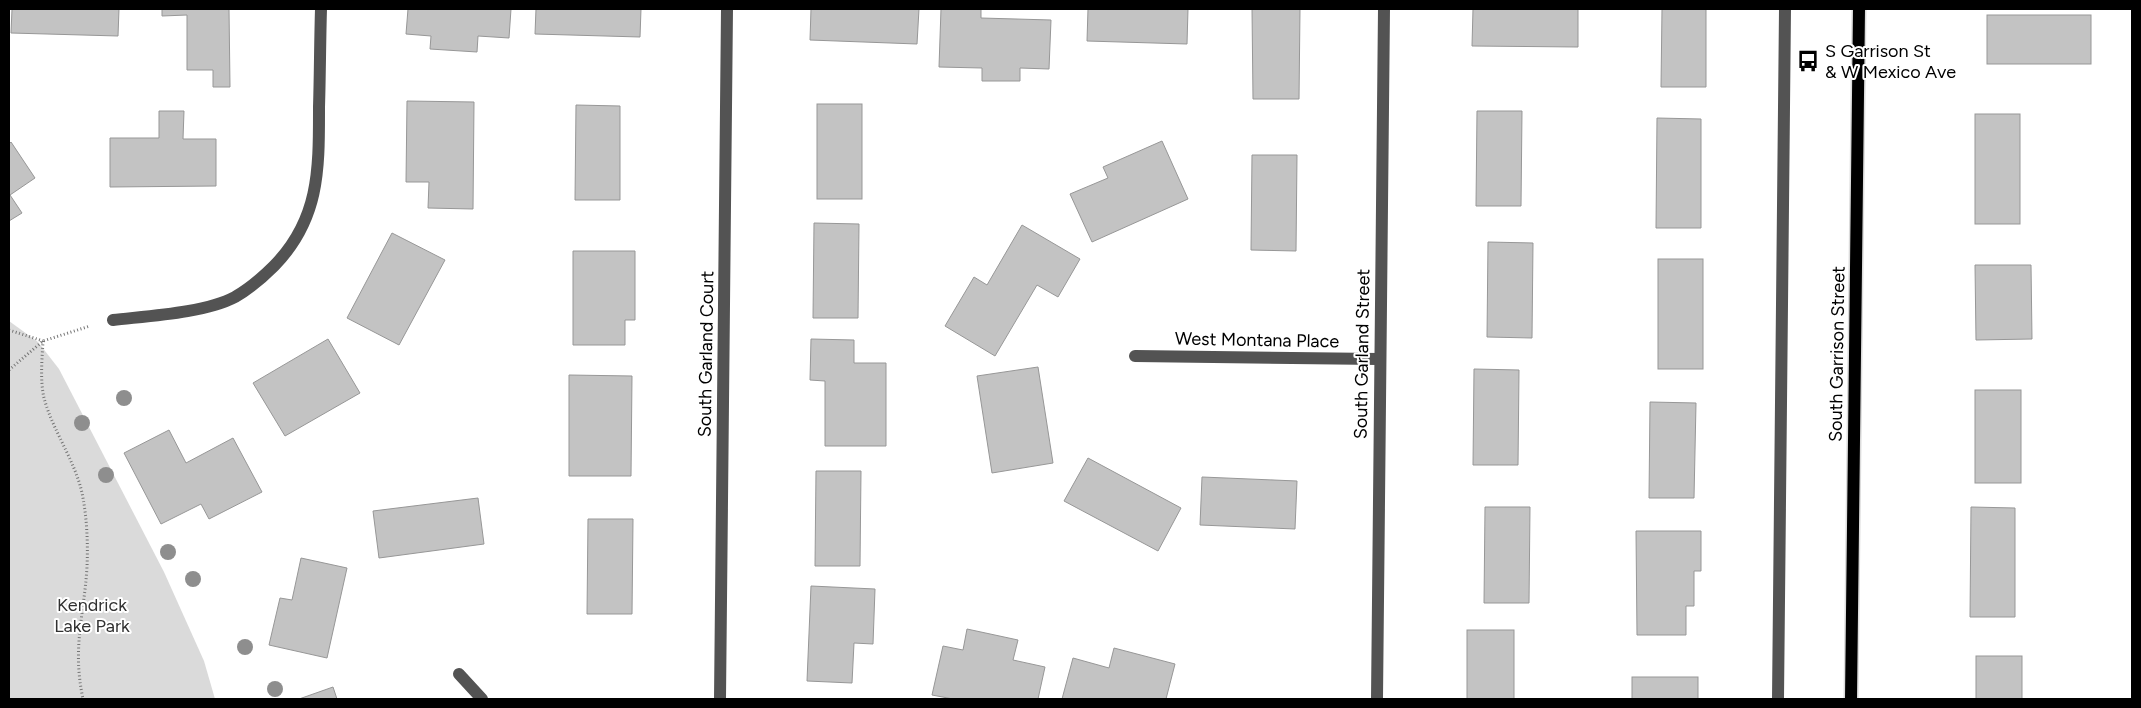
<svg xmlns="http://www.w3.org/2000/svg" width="2141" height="708" viewBox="0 0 2141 708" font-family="Figtree,sans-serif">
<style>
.green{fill:#dadada}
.building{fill:#c3c3c3;stroke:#979797}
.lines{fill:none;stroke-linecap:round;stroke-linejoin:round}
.major-casing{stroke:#dbdbdb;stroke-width:15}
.path{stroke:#757575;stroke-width:3;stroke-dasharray:1 2.5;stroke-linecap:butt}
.minor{stroke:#535353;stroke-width:12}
.major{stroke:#000;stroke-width:12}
.tree{fill:#8e8e8e}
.labels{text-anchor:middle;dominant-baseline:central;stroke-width:4;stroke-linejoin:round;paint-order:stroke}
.poi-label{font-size:18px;fill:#000;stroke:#fff;text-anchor:start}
.street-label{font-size:18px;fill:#000;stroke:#fff}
.park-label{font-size:18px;fill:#313131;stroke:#fff}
</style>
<rect width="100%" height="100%" fill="#fff"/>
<polygon class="green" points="9,321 38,342 59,369 164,572 204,661 215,699 9,699"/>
<g class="building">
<polygon points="12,9 119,9 118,36 11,33"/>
<polygon points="162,9 229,9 230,87 213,87 213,70 187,70 187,15 162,16"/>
<polygon points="408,9 511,9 509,38 478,36 477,52 430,49 431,36 406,34"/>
<polygon points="536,9 641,9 640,37 535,34"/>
<polygon points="811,9 919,9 917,44 810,40"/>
<polygon points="941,9 981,9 981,18 1051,20 1049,69 1020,68 1020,81 982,81 982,68 939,67"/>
<polygon points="1088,9 1188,9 1187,44 1087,41"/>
<polygon points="1252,9 1300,9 1299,99 1253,99"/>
<polygon points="1473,9 1578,9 1578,47 1472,46"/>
<polygon points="1662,9 1706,9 1706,87 1661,87"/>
<rect x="1987" y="15" width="104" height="49"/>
<polygon points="407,101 474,102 473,209 428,208 429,182 406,182"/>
<rect x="817" y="104" width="45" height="95"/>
<polygon points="576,105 620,106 620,200 575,200"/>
<polygon points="159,111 184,111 183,139 216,139 216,186 110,187 110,138 159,138"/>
<polygon points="1477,111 1522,111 1521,206 1476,206"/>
<rect x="1975" y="114" width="45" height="110"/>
<polygon points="1657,118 1701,119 1701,228 1656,228"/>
<polygon points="1162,141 1188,199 1092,242 1070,194 1108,178 1103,167"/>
<polygon points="11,142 35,178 10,195 22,213 9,221 9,144"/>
<polygon points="1252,155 1297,155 1296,251 1251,250"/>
<polygon points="814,223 859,224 858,318 813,318"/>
<polygon points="1022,225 1080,259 1058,297 1037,285 995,356 945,326 974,277 987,285"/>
<polygon points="392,233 445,260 399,345 347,318"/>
<polygon points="1488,242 1533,243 1532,338 1487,337"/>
<polygon points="573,251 635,251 635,320 625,320 625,345 573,345"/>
<rect x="1658" y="259" width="45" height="110"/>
<polygon points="1975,265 2031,265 2032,339 1976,340"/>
<polygon points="328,339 360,393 285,436 253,383"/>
<polygon points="811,339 854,340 854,363 886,363 886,446 825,446 825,381 810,380"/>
<polygon points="1038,367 1053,463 992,473 977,376"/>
<polygon points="1474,369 1519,370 1518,465 1473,465"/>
<polygon points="569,375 632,376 631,476 569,476"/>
<rect x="1975" y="390" width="46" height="93"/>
<polygon points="1650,402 1696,403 1694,498 1649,498"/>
<polygon points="169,430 186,463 233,438 262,492 209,519 201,504 161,524 124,453"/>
<polygon points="1088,458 1181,508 1158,551 1064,501"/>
<polygon points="816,471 861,471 860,566 815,566"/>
<polygon points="1202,477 1297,481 1295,529 1200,525"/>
<polygon points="478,498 484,544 379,558 373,511"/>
<polygon points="1485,507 1530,507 1529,603 1484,603"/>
<polygon points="1971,507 2015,508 2015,617 1970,617"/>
<polygon points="588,519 633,519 632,614 587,614"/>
<polygon points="1636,531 1701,531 1701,571 1694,571 1694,606 1686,606 1686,635 1637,635"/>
<polygon points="301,558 347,568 327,658 269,645 280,598 292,600"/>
<polygon points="811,586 875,589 873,644 854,643 852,683 807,681"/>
<polygon points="967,629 1018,640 1013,660 1045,667 1038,699 953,699 932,695 943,646 963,650"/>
<rect x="1467" y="630" width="47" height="69"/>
<polygon points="1114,648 1175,664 1166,699 1062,699 1073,658 1109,668"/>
<rect x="1976" y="656" width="46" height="43"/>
<rect x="1632" y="677" width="66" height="22"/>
<polygon points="333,687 337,699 299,699"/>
</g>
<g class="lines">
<g class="major-casing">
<polyline id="major" points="1851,699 1859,9"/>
</g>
<g class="path">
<polyline points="9,330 43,341"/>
<path d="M 43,341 C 42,360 40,380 44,398 C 53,432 77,463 83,498 C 87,520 88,544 87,567 C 84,617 72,647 83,699"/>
<polyline points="9,370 43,341 90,326"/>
</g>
<g class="minor">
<path d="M 113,320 C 147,316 205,313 235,297 C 249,289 263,277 274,266 C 320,219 319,169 319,107 C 320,75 320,42 321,9"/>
<polyline points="1135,356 1379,359"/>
<polyline points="459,674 482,699"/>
<polyline points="720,699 727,9"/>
<polyline points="1377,699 1384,9"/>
<polyline points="1778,699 1785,9"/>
</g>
<use href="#major" class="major"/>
</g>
<g class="tree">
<circle cx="124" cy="398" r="8"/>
<circle cx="82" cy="423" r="8"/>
<circle cx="106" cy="475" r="8"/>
<circle cx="168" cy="552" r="8"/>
<circle cx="193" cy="579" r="8"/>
<circle cx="245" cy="647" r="8"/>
<circle cx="275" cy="689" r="8"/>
</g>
<defs>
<g id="bus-bare" transform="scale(1.725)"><path d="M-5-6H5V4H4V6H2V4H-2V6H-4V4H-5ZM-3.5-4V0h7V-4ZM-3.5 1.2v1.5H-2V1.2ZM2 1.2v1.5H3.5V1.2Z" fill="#000" stroke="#fff" stroke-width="2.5" paint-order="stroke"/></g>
</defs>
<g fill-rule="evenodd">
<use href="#bus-bare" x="1808" y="61"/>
</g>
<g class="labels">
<g class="poi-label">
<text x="1825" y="51">S Garrison St<tspan x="1825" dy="21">&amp; W Mexico Ave</tspan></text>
</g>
<g class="street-label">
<text transform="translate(1257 340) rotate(1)">West Montana Place</text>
<text transform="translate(706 354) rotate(-89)">South Garland Court</text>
<text transform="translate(1362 354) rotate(-89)">South Garland Street</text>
<text transform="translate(1837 354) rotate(-89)">South Garrison Street</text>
</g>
<g class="park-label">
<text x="92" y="605">Kendrick<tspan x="92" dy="21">Lake Park</tspan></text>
</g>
</g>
<rect width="2141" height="708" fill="none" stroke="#000000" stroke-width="20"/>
</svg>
